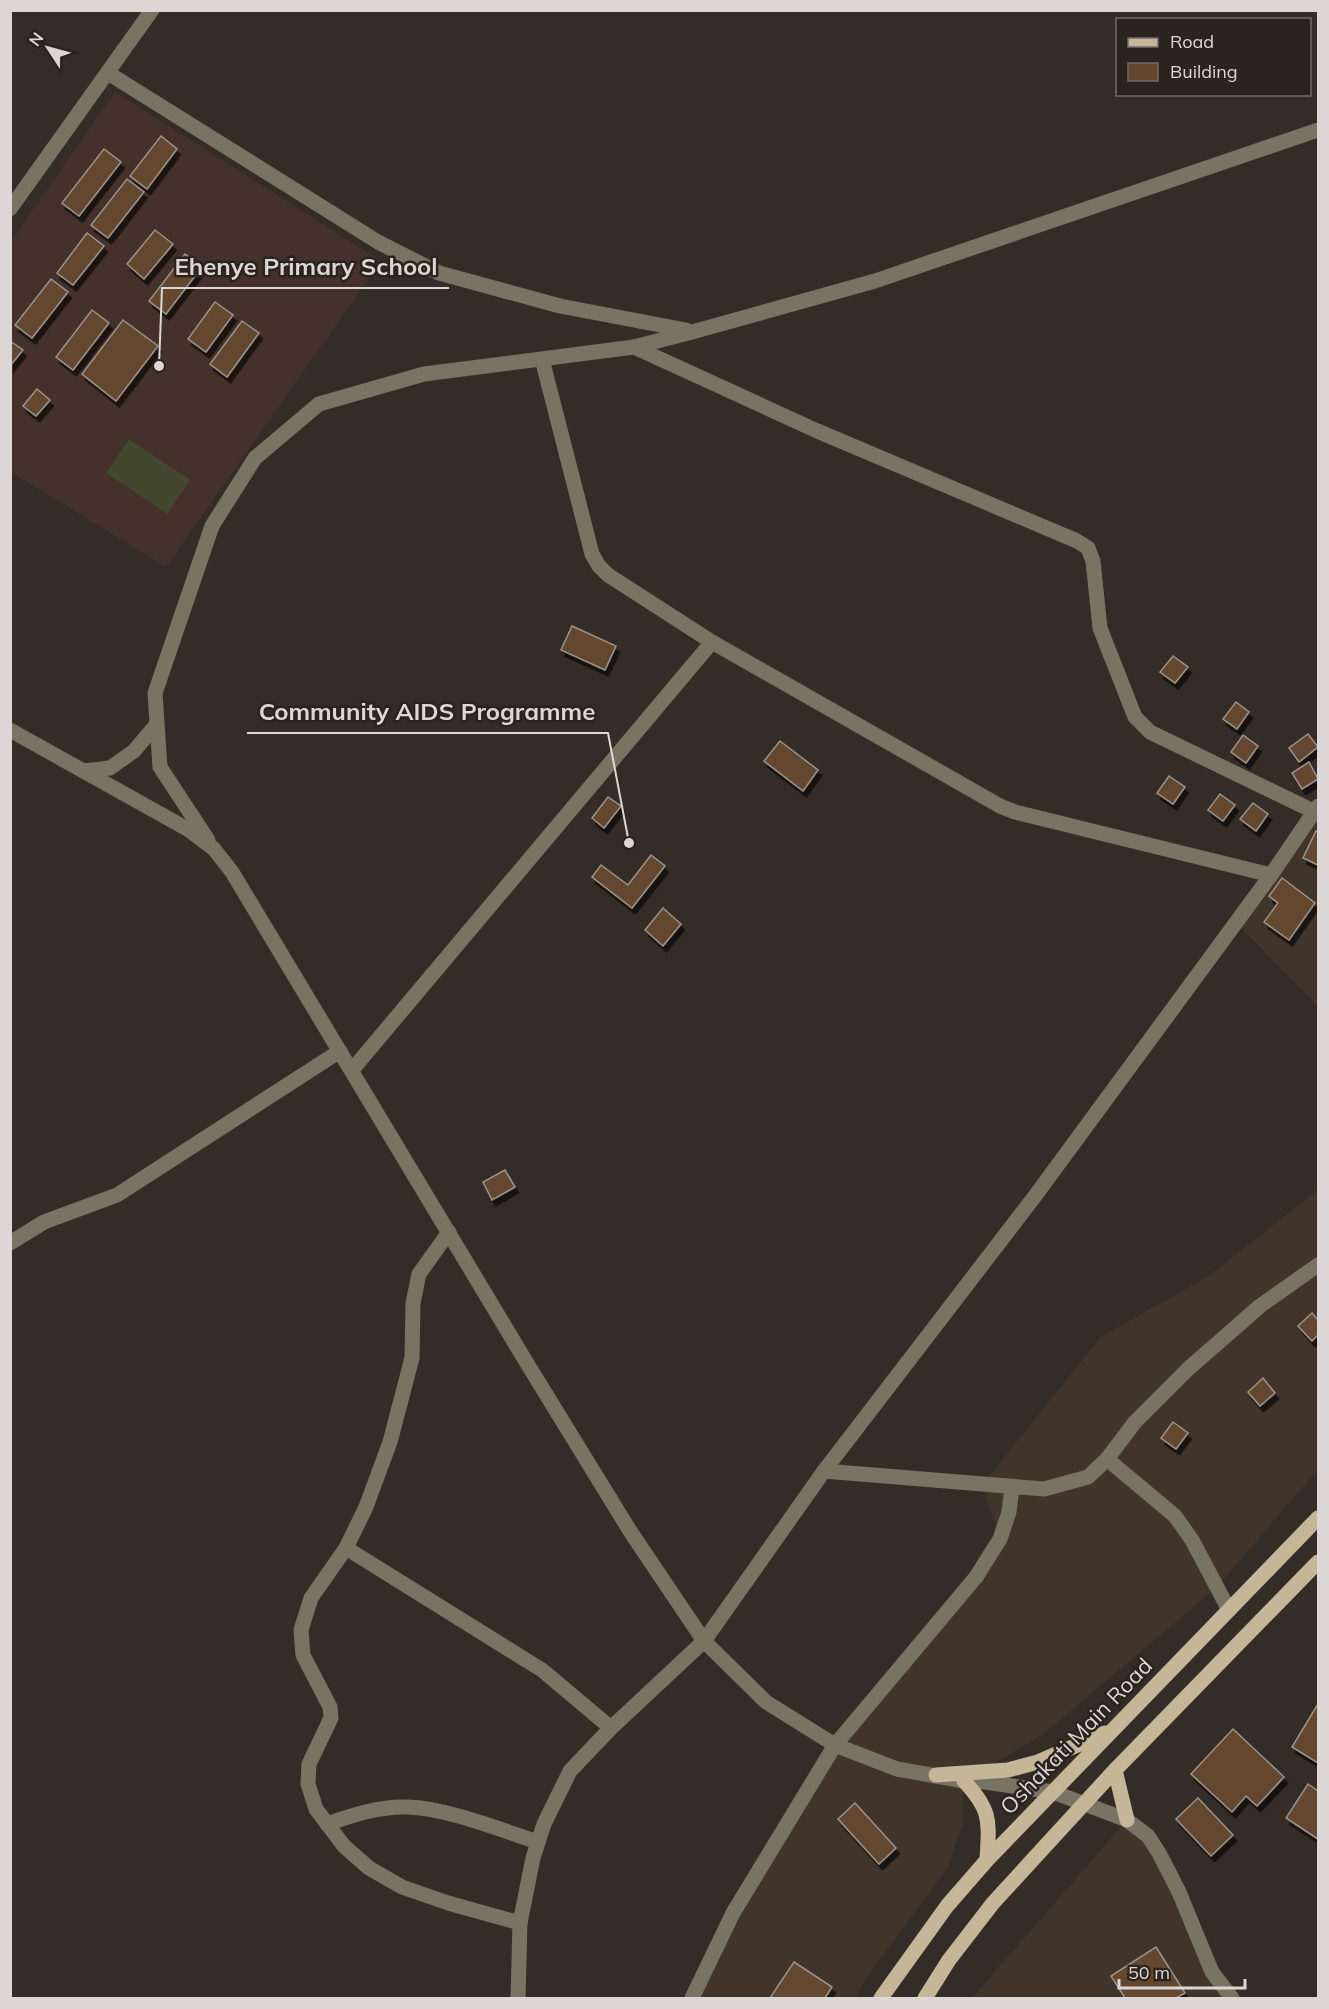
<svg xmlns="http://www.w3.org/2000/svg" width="1329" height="2009" viewBox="0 0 1329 2009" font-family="Mulish,sans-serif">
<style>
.built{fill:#41352b}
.education{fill:#44312b}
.green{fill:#42472e}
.building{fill:#63462d;stroke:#9b938c;stroke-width:1.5;filter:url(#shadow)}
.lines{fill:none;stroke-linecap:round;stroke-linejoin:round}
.minor{stroke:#797363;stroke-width:15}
.major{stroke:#c4b696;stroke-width:15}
.labels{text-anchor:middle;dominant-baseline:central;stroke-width:5;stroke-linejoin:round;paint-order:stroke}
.street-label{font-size:22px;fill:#dcd7d4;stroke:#2a231e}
.leader{fill:none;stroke:#dcd7d4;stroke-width:2}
.callout-dot{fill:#dcd7d4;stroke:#2a231e;stroke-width:2}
.callout-label{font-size:24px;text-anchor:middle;font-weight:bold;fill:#dcd7d4;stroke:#2a231e;stroke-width:5;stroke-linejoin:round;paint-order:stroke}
</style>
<defs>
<filter id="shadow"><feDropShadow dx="3.5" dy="6" stdDeviation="0" flood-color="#0009"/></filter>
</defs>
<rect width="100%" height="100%" fill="#342d27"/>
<g class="built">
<polygon points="1318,806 1318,1006 1236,923"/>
<polygon points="1318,1190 1318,1469 1217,1587 1041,1736 964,1781 962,1826 948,1867 866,1978 855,1998 692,1998 835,1745 1000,1539 982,1485 1101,1337 1209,1276"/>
<polygon points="1127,1820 1148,1836 1232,1998 972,1998"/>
</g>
<polygon class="education" points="115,92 381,261 166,567 11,472 10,243"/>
<polygon class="green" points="129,439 190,480 167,514 106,473"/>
<g class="building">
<polygon points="161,136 177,149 147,189 130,176"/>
<polygon points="104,149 121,162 79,216 62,203"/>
<polygon points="127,179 144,192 108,238 91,225"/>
<polygon points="155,230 173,244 144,279 127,264"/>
<polygon points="87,233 104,246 73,285 57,273"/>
<polygon points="185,254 202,267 166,314 149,301"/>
<polygon points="51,279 68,292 32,338 15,325"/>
<polygon points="215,302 233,315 206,352 188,339"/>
<polygon points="92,310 109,323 73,370 56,357"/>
<polygon points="123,320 158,346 116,401 82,374"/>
<polygon points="242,321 259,333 227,377 210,364"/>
<polygon points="10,341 23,350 10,366"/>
<polygon points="37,389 50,400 36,416 23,406"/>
<polygon points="572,626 616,646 605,670 561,650"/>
<polygon points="1173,656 1188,667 1175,683 1160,672"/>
<polygon points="1236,702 1249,712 1237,729 1223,719"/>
<polygon points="1308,734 1318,747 1299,762 1289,748"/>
<polygon points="1243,735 1258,746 1246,763 1231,752"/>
<polygon points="780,741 818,770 803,791 764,761"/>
<polygon points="1309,762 1318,779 1302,789 1292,773"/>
<polygon points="1169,776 1185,787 1173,804 1157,793"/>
<polygon points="1220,794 1235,805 1223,821 1208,810"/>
<polygon points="608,797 621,806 604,828 592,818"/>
<polygon points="1253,803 1268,814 1256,831 1240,819"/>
<polygon points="1316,831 1318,832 1318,865 1303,858"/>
<polygon points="651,855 665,866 632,908 592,877 601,865 628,885"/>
<polygon points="1282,878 1315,903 1289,940 1264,922 1278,903 1269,896"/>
<polygon points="663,908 681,924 663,946 645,930"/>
<polygon points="505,1170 515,1187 492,1200 483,1182"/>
<polygon points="1312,1313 1318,1320 1318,1335 1312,1341 1298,1326"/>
<polygon points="1263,1378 1275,1393 1260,1406 1248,1392"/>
<polygon points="1173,1422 1188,1433 1176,1449 1161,1438"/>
<polygon points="1318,1704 1318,1763 1292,1747"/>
<polygon points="1233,1729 1284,1777 1257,1806 1246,1796 1232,1812 1191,1774"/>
<polygon points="1308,1784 1318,1791 1318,1839 1286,1818"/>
<polygon points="1198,1798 1233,1835 1211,1856 1176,1819"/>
<polygon points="855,1803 896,1848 879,1864 838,1819"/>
<polygon points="1156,1947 1185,1993 1176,1998 1125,1998 1111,1976"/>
<polygon points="794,1962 832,1987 825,1998 770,1998"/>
</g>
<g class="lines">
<g class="minor">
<polyline points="108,73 378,242 439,273 560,306 686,330"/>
<polyline points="10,209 152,10"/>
<polyline points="634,347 815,430 1077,541 1088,548 1093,561 1100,628 1135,717 1150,732 1313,811"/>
<polyline points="542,359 592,554 599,566 608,575 712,642 1000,806 1015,812 1271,875"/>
<polyline points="10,730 189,830 214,849 232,872 525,1360 630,1531 704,1641 766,1702 835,1745 897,1769 964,1781 985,1782 1053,1792 1127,1820 1148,1836 1159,1853 1179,1892 1212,1972 1232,1998"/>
<polyline points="83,771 110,768 134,751 156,725"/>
<polyline points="208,840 160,767 155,693 212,526 255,458 319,404 424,374 634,347 692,332 875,281 1318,130"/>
<polyline points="352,1070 712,642"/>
<polyline points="449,1232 419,1274 413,1303 412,1358 390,1442 366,1507 346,1548 311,1598 301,1630 303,1655 330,1707 331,1718 309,1764 308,1784 316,1809 344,1846 369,1868 402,1887 448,1903 520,1923"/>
<polyline points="10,1243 44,1222 117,1195 340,1051"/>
<polyline points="1107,1459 1175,1516 1192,1540 1229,1610"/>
<polyline points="824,1471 1044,1489 1088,1477 1107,1459 1135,1422 1188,1369 1260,1306 1318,1265"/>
<polyline points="346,1548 542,1670 611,1728"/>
<path d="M 327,1824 C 353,1815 379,1806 408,1807 C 446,1808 501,1830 538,1842"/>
<polyline points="518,1998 520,1923 533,1858 544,1824 570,1771 611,1728 704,1641 824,1471 1035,1196 1271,875 1318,806"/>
<polyline points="692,1998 733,1913 835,1745 976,1577 1000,1539 1009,1512 1012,1487"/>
</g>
<g class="major">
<polyline points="1115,1770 1127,1820"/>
<polyline points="936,1775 1008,1770 1038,1762 1105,1733"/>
<path d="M 964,1781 C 992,1811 989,1821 987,1860"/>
<polyline points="881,1998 947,1906 987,1860 1318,1518"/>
<polyline points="925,1998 949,1960 993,1903 1115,1770 1318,1562"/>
</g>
</g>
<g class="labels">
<g class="street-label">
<text transform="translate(1076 1736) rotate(-46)">Oshakati Main Road</text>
</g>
</g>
<path class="leader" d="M159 366L162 288H449M629 843L608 733H247"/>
<g class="callout-dot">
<circle cx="159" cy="366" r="6"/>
<circle cx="629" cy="843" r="6"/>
</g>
<g class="callout-label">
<text x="306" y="275">Ehenye Primary School</text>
<text x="427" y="720">Community AIDS Programme</text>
</g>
<rect width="1329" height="2009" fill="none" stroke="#dcd7d4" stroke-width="24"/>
<rect x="1116" y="18" width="195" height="78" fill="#2a231e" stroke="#716b67" stroke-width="1.5"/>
<rect x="1128" y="38" width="30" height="9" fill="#c4b696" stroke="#716b67" stroke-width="1.5"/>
<text x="1170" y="48" font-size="18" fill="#dcd7d4">Road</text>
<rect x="1128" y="63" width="30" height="18" fill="#63462d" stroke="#716b67" stroke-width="1.5"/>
<text x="1170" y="78" font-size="18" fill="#dcd7d4">Building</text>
<g transform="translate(48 48) rotate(306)" stroke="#2a231e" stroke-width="4.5" paint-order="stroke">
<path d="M0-4.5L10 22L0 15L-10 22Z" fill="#dcd7d4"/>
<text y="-9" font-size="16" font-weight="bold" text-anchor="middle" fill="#dcd7d4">N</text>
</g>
<path d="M1119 1979v9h126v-9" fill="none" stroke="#dcd7d4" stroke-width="3"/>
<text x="1128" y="1979" font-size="18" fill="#dcd7d4" stroke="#2a231e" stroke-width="4.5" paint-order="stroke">50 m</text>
</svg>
